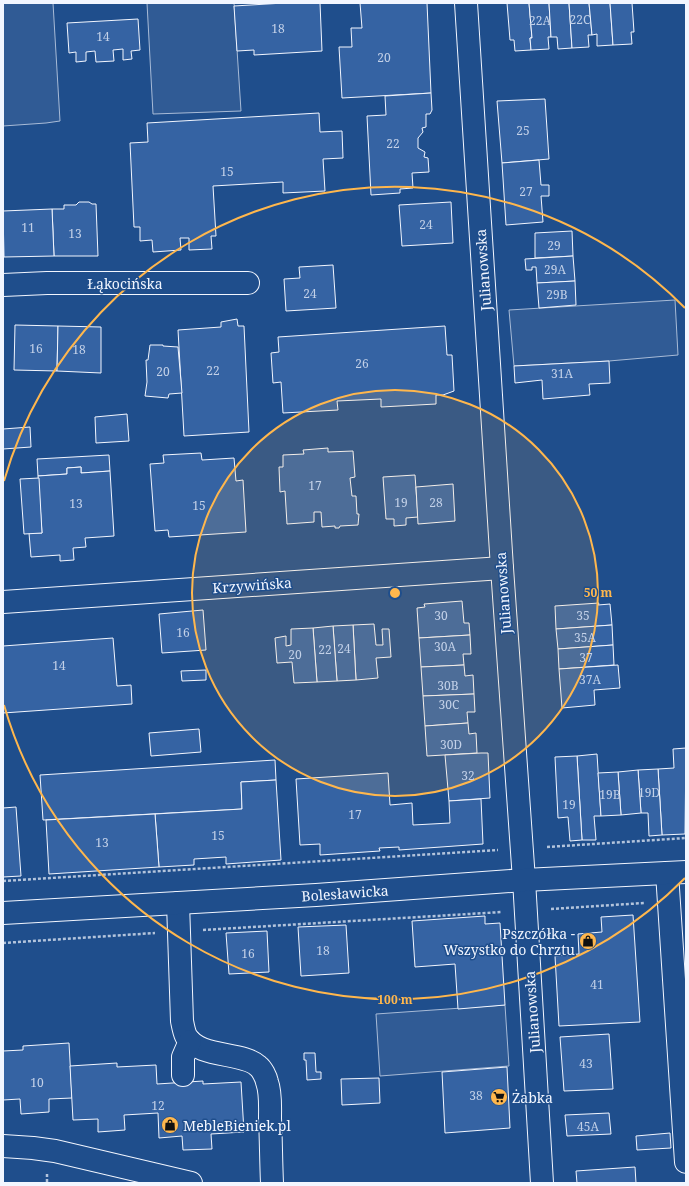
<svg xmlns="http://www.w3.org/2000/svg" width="689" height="1186" viewBox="0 0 689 1186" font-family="'Noto Serif',serif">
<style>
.green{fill:#305b95;stroke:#a8bbd7}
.building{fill:#3563a3;stroke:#f2f6ff}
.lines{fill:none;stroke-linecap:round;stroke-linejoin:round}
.minor-casing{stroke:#f2f6ff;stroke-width:24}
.path{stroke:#b3c4dc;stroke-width:2.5;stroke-dasharray:3 2;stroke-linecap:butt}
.minor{stroke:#1f4e8c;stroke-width:22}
.ring{fill:none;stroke:#ffb74d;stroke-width:2}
.labels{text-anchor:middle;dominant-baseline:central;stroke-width:3;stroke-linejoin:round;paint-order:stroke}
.number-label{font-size:12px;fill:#c3d1e8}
.street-label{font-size:14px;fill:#f2f6ff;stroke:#1f4e8c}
.poi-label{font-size:14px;fill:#f2f6ff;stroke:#1f4e8c;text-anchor:start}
.centre{fill:#ffb74d;stroke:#1f4e8c;stroke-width:2}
.ring-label{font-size:12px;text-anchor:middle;font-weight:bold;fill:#ffb74d;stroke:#1f4e8c;stroke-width:3;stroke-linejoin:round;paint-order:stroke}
</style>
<rect width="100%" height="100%" fill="#1f4e8c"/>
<g class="green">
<polygon points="3,3 53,3 60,121 46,123 3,126"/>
<polygon points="147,3 234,3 241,111 153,114"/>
<polygon points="675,300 678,355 609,361 514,366 509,310"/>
<polygon points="505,1005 509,1066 380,1076 376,1014"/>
</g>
<g class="building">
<polygon points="284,3 320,3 322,51 254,55 254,50 237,51 234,6"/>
<polygon points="360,3 427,3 431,93 342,98 339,47 352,47 351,28 362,28"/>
<polygon points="507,3 529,3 532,38 530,38 531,50 515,51 514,40 510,40"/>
<polygon points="529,3 549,3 551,37 548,37 549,49 531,50 530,38 532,38"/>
<polygon points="549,3 569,3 572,48 558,49 557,37 551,37"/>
<polygon points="569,3 589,3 592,35 588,35 589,47 572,48"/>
<polygon points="589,3 610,3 613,45 597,46 597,34 592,35"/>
<polygon points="610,3 632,3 634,32 631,32 632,44 613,45"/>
<polygon points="138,19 140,50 131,51 132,59 123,60 123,49 113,50 114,61 96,62 95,51 86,52 86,61 76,62 76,52 69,53 67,23"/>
<polygon points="431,93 432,110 430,114 426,114 426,127 422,128 423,132 418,138 418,148 425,152 424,157 428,158 429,172 412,173 413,188 400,189 400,193 371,195 367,116 386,115 385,96"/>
<polygon points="545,99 549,159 502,163 497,101"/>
<polygon points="319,113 320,132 342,131 343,158 323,159 325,191 283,193 283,182 213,186 216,236 211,236 212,249 189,250 189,238 180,238 181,250 153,252 152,240 140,241 140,227 134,227 130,143 148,142 147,123"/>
<polygon points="539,160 541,185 549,185 549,196 541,196 543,222 506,225 502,163"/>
<polygon points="79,202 89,202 92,204 96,204 98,256 54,256 52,209 64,209 64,205 76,205"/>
<polygon points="451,202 453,243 402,246 399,205"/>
<polygon points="52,209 54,256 4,257 3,211"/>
<polygon points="572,231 573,256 535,258 535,233"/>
<polygon points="573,256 575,281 537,283 536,267 532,267 532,270 526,270 525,259"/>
<polygon points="333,265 336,308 286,311 284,279 300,278 299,267"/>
<polygon points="575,281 576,305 539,308 537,283"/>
<polygon points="237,319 238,326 244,326 249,432 184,436 178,330 221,327 221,322"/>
<polygon points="15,325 58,326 57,371 14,370"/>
<polygon points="58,326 101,327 101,373 57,371"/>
<polygon points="445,326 447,355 452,355 454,391 443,395 436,395 436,404 381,407 381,399 337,401 338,410 283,413 281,382 273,383 271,353 279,352 278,337"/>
<polygon points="150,345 163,345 163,346 178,347 182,393 169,394 168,398 145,396 147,382 146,360 148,360"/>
<polygon points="609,361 610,383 589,384 590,395 543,399 542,380 515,383 514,366"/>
<polygon points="127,414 129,441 96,443 95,417"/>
<polygon points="30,427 31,447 3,449 3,429"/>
<polygon points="328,448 328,452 353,451 355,477 350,478 352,496 356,496 357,514 359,514 358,525 340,526 339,528 335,528 335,526 322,527 321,512 314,512 314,522 287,524 285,491 280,492 279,467 283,467 283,455 304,454 303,450"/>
<polygon points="201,453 202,460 234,458 236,481 243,480 246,532 169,537 168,530 155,531 150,464 164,463 163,455"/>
<polygon points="109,455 110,471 81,473 81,467 67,468 67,474 38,476 37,459"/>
<polygon points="81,467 81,473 110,471 114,536 85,538 86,547 73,548 74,560 60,561 60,555 31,557 29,533 42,533 38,476 67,474 67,468"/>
<polygon points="415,475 418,517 406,518 406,525 394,526 394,519 386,519 383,477"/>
<polygon points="39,478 42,533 24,534 20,479"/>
<polygon points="453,484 455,521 418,524 416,487"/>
<polygon points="462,601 464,623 469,623 470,635 419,638 417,608 425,607 424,604"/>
<polygon points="599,603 598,605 610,604 612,625 556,629 555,606"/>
<polygon points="203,610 206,650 162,653 159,614"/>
<polygon points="374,624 376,645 383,645 382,629 389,629 391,657 376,658 378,678 356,680 353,625"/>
<polygon points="353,625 356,680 337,681 333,626"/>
<polygon points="612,625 613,645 558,649 556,629"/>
<polygon points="333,626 337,681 317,682 313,628"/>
<polygon points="313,628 317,682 294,683 292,662 277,663 275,638 286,636 286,646 291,645 291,629"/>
<polygon points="470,635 471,654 463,654 464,665 421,667 419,638"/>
<polygon points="113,638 117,686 131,685 132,704 3,713 3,646"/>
<polygon points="613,645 614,665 559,669 558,649"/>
<polygon points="464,665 465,676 473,675 474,694 423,696 421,667"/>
<polygon points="618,665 620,688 594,690 595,705 562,708 559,669"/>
<polygon points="206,670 206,680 182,681 181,671"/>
<polygon points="474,694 475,712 467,712 468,723 425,726 423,696"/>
<polygon points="468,723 469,734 476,733 477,753 427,756 425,726"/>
<polygon points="199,729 201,752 151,756 149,733"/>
<polygon points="686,748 685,834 662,835 658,769 674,768 673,749"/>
<polygon points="481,753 488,753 490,798 449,801 445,755"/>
<polygon points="597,754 601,816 594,816 596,840 582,840 577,756"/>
<polygon points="577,756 582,840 570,841 568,817 558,818 555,757"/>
<polygon points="275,760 276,780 241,782 242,809 43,820 40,775"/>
<polygon points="658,769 662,835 649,836 648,813 641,813 638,770"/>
<polygon points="638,770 641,813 621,815 618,772"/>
<polygon points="618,772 621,815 601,816 598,773"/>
<polygon points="388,773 390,805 412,803 413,825 450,823 449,801 481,799 483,844 399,850 399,847 379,848 380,851 320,855 320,844 300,845 296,779"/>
<polygon points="276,780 281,860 226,864 226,857 194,859 194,865 159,867 155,814 242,809 241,782"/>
<polygon points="16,807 21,876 3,877 3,808"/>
<polygon points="155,814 159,867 49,874 46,820"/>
<polygon points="633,915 640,1022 559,1026 555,956 579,954 578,934 602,932 601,917"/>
<polygon points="485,916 485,924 500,923 505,1005 458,1009 455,964 415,967 412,921"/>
<polygon points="346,925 349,973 301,976 298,927"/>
<polygon points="267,931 269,972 229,974 226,933"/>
<polygon points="609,1034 613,1089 564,1091 560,1037"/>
<polygon points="69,1043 72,1098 49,1099 49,1112 21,1114 20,1099 3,1100 3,1051 23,1050 23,1046"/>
<polygon points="304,1053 315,1053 316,1072 321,1072 321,1079 307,1080 306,1060 304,1060"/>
<polygon points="117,1063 117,1067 156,1065 157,1084 203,1081 203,1084 241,1082 244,1132 211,1134 212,1149 183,1150 182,1136 159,1138 158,1113 124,1115 125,1130 98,1132 98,1119 73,1120 70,1066"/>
<polygon points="507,1067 510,1128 445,1133 442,1072"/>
<polygon points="379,1078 380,1103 342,1105 341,1079"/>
<polygon points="609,1113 611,1134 567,1136 565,1115"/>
<polygon points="670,1133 671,1148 637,1150 636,1136"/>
<polygon points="635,1167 636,1183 577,1183 576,1171"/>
</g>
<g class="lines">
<g class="minor-casing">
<g id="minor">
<polyline points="466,3 502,568 524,880 542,1183"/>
<polyline points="3,285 47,283 248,283"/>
<polyline points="3,602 502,568"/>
<polyline points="667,873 686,1162"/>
<path d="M 178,903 L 182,1021 C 183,1026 184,1032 186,1036 C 199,1059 242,1051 258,1066 C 262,1069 266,1077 267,1082 C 271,1093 270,1107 270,1118 C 271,1140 271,1161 272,1183"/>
<polyline points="3,913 316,895 524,880 686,872"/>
<polyline points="183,1075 183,1057 190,1041"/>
<polyline points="3,1146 33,1148 55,1151 191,1183"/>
</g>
</g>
<g class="path">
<polyline points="547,847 686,838"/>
<polyline points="3,881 498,850"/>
<polyline points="551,909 644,903"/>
<polyline points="203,930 502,912"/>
<polyline points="3,943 155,933"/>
<polyline points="47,1174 47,1183"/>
</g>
<use href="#minor" class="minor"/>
</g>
<circle cx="395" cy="593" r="203" fill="#ffb74d" fill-opacity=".12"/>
<g class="ring">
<circle cx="395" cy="593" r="203"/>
<path d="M685 878A407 407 0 0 1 4 705M4 481A407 407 0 0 1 685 308"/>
</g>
<defs>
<g id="shop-disc" transform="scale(0.9)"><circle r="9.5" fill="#ffb74d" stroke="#1f4e8c"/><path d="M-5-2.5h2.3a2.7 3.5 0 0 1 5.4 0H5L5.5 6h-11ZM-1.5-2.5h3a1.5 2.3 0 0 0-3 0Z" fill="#111"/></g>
<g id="supermarket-disc" transform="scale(0.9)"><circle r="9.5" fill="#ffb74d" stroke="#1f4e8c"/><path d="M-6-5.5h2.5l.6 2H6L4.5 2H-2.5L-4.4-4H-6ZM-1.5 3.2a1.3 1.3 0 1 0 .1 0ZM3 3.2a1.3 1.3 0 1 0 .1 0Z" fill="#111"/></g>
</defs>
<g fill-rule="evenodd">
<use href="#shop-disc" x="588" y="941"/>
<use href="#supermarket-disc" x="499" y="1097"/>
<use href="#shop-disc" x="170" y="1125"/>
</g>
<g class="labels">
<g class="number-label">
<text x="580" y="19">22C</text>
<text x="540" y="20">22A</text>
<text x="278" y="28">18</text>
<text x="103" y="36">14</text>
<text x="384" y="57">20</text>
<text x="523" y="130">25</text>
<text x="393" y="143">22</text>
<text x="227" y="171">15</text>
<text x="526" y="191">27</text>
<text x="426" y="224">24</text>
<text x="28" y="227">11</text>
<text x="75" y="233">13</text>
<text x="554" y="245">29</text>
<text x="555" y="269">29A</text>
<text x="310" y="293">24</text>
<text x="557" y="294">29B</text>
<text x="36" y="348">16</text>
<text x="79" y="349">18</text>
<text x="362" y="363">26</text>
<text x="213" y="370">22</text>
<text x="163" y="371">20</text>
<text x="562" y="373">31A</text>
<text x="315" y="485">17</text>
<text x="401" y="502">19</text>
<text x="436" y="502">28</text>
<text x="76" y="503">13</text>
<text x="199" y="505">15</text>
<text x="441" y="615">30</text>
<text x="583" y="615">35</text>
<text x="183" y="632">16</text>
<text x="585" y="637">35A</text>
<text x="445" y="646">30A</text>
<text x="344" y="648">24</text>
<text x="325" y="649">22</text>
<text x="295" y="654">20</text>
<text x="586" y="657">37</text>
<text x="59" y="665">14</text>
<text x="590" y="679">37A</text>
<text x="448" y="685">30B</text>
<text x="449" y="704">30C</text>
<text x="451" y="744">30D</text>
<text x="468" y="775">32</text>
<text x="649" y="792">19D</text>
<text x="610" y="794">19B</text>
<text x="569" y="804">19</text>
<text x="355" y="814">17</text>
<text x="218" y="835">15</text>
<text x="102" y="842">13</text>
<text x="323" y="950">18</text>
<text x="248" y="953">16</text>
<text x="597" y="984">41</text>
<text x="586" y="1063">43</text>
<text x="37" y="1082">10</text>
<text x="476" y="1095">38</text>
<text x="158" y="1105">12</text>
<text x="588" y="1126">45A</text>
</g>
<g class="street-label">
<text transform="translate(483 270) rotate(-94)">Julianowska</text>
<text x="125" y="283">Łąkocińska</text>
<text transform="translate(252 585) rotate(-4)">Krzywińska</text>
<text transform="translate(503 593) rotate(-94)">Julianowska</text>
<text transform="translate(345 893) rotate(-4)">Bolesławicka</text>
<text transform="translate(532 1012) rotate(-94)">Julianowska</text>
</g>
<g class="poi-label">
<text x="575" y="933" text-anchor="end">Pszczółka -<tspan x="575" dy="16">Wszystko do Chrztu</tspan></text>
<text x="512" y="1097">Żabka</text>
<text x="183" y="1125">MebleBieniek.pl</text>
</g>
</g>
<circle cx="395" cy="593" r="6" class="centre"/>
<g class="ring-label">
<text x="598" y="597">50 m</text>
<text x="395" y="1004">100 m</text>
</g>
<rect width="689" height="1186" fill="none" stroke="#f2f6ff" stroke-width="8"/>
</svg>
